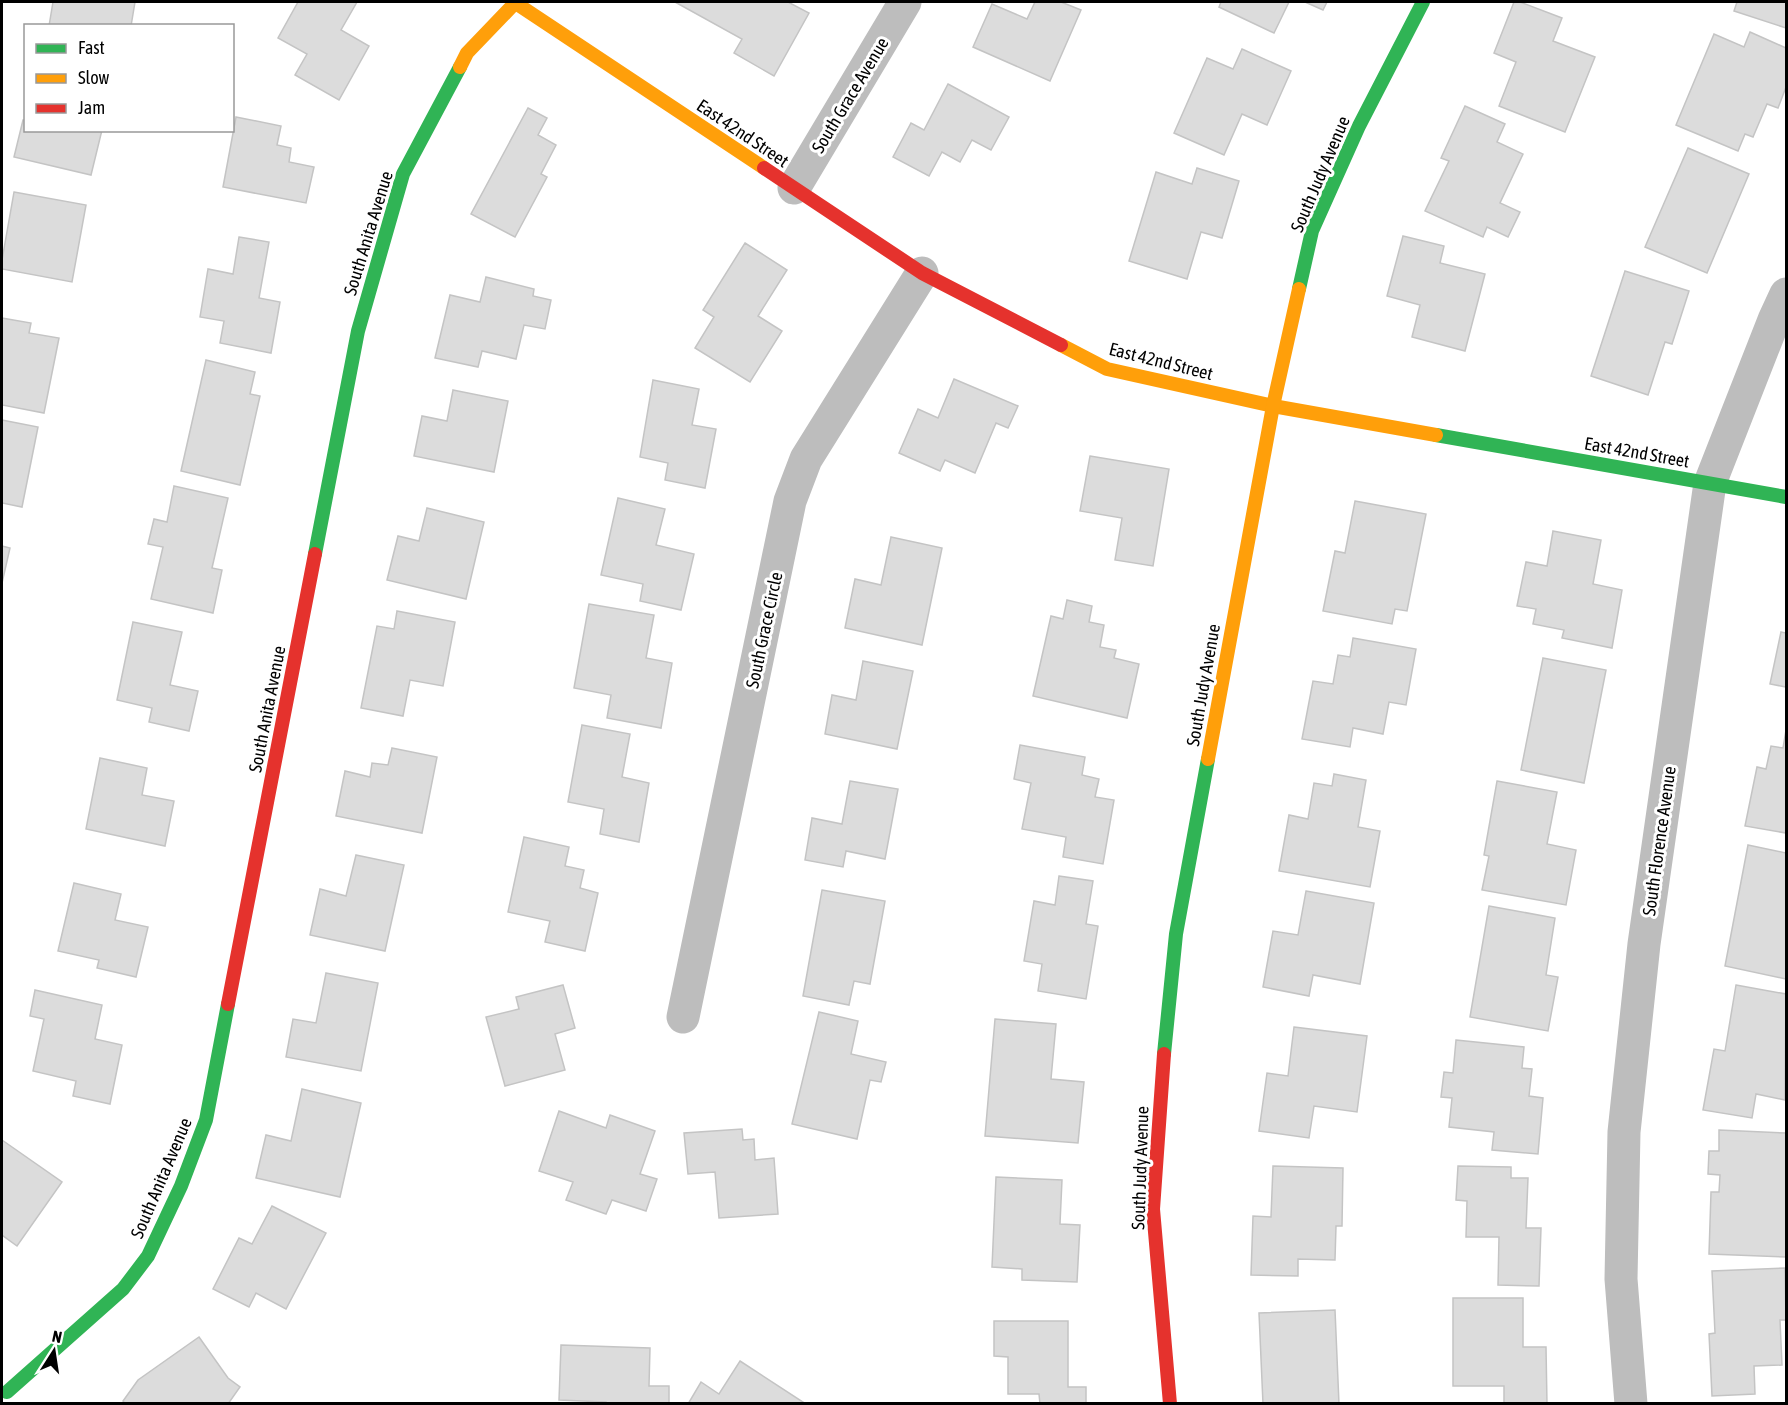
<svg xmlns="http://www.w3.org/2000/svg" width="1788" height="1405" viewBox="0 0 1788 1405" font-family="'Asap Condensed',sans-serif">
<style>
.building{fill:#dcdcdc;stroke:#c4c4c4;stroke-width:1.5}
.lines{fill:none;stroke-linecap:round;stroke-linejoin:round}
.street{stroke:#bdbdbd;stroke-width:33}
.fast{stroke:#30b455;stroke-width:14}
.slow{stroke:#ff9f0a;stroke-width:14}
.jam{stroke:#e5322d;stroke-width:14}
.labels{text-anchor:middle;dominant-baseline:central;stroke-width:6;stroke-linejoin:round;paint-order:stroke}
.street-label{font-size:18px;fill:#000;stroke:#fff}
</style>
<rect width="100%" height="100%" fill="#fff"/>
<g class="building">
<polygon points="53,2 135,2 131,26 49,26"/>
<polygon points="298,2 357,2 341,30 369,46 339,100 295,75 307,54 278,38"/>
<polygon points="675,2 788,2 809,13 774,76 734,53 742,39"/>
<polygon points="1035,2 1061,2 1081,10 1050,81 973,47 992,4 1027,19"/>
<polygon points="1221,2 1289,2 1274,33 1219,7"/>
<polygon points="1305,2 1327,2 1323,10"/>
<polygon points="1514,2 1520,2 1562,18 1553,41 1595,57 1565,132 1499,106 1516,62 1494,53"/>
<polygon points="1737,2 1786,2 1786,28 1734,11"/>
<polygon points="1750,32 1786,48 1786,87 1778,108 1767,104 1753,137 1745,134 1738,151 1676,125 1714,34 1744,47"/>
<polygon points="1242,49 1291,71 1267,125 1242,114 1224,155 1174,133 1207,58 1233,69"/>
<polygon points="948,84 1009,117 991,150 972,140 960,162 942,152 929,176 893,157 911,123 924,130"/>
<polygon points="1465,106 1505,124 1497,142 1523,154 1500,203 1520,212 1508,237 1487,227 1483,237 1425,211 1449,161 1441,158"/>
<polygon points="528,108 547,118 538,135 556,145 541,174 547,177 515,237 471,214"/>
<polygon points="236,117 281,126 277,145 291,148 289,162 314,167 306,203 223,187"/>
<polygon points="23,120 26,120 26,130 102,130 91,175 14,157"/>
<polygon points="1688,148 1749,174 1707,273 1645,247"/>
<polygon points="1197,168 1239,181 1222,238 1201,232 1187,279 1129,261 1156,172 1192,184"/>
<polygon points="14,192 86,205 72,282 2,269 2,260"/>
<polygon points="1403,236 1444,246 1440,263 1485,274 1465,351 1412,337 1420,305 1387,296"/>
<polygon points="239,237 269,242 259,298 280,302 271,353 220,343 224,321 200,317 208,269 233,274"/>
<polygon points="745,243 787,270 758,316 782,331 750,382 695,348 714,317 703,310"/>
<polygon points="1625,271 1689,291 1672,344 1665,342 1648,395 1591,376"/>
<polygon points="486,277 534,289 533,296 551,300 545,329 524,325 516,359 482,351 478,367 435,358 450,295 480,302"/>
<polygon points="2,318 31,323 29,333 59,338 44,413 2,405"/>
<polygon points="206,360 255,372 250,394 260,396 240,485 181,471"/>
<polygon points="954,379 1018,406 1008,428 996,423 975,473 945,460 940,471 899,453 918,409 938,418"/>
<polygon points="653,380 699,389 692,425 716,429 705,488 665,480 668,463 640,457"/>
<polygon points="453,390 508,401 494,472 414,456 422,416 447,421"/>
<polygon points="2,420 38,427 22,507 2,503"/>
<polygon points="1090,456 1169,469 1153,566 1115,560 1122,518 1080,511"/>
<polygon points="174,486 228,498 212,568 222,570 213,613 151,599 163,547 148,544 154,519 167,522"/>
<polygon points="618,498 665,509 656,545 694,554 681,610 640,601 643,584 601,575"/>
<polygon points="1355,501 1426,514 1407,611 1395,609 1392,624 1323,611 1335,551 1345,553"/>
<polygon points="427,508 484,522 466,599 387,580 398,536 419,541"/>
<polygon points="1553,531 1601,540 1593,584 1622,590 1612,648 1562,638 1564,630 1533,624 1536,609 1517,606 1526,562 1547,566"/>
<polygon points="891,537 942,548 922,645 845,628 855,579 881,585"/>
<polygon points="2,546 10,548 2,583"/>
<polygon points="1067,600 1092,606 1089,622 1104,625 1100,647 1116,650 1114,658 1139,664 1127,718 1033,696 1051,616 1063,619"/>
<polygon points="589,604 654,615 646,658 672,663 661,728 607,718 611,695 574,688"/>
<polygon points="397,611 455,622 443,686 410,680 403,716 361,708 377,626 394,629"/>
<polygon points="133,622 182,632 170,685 198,691 189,731 149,722 152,708 117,700"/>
<polygon points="1781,632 1786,633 1786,687 1770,684"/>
<polygon points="1353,638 1416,649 1406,705 1389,702 1383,734 1353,728 1350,747 1302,739 1313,681 1333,684 1338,655 1350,657"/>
<polygon points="1543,658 1606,670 1584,783 1521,770"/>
<polygon points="863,661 913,671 897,749 825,734 832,695 856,700"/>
<polygon points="582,725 630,734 622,777 649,783 639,842 600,834 604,809 568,802"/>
<polygon points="1786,730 1786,833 1745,826 1757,767 1766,769 1771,746 1783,748"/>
<polygon points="1020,745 1085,757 1082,775 1099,779 1095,797 1114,800 1103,864 1063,857 1066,837 1022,829 1031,783 1014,779"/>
<polygon points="392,748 437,757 422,833 336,816 345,771 370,777 372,763 388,765"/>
<polygon points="100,758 147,768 142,795 174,801 165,846 86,829"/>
<polygon points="1334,774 1366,780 1358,827 1380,831 1370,887 1279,871 1289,815 1308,819 1314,783 1332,786"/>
<polygon points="850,781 898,789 885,859 846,851 843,867 805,860 812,818 842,824"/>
<polygon points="1497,781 1557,792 1547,844 1576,850 1566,905 1482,890 1489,856 1484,855"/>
<polygon points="524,837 569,847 565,866 584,870 580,888 598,893 585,951 545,942 550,921 508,912"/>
<polygon points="1748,845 1786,853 1786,979 1725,966"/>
<polygon points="356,855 404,865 385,951 310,935 320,889 346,896"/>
<polygon points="1059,876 1093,881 1086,924 1098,926 1086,999 1038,991 1042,964 1024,961 1034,901 1055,905"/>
<polygon points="74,883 121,894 115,920 148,927 136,977 97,968 99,960 58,951"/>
<polygon points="822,890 885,901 870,984 854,981 849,1005 803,996"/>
<polygon points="1306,891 1374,903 1360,984 1313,975 1309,996 1263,987 1273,931 1298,935"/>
<polygon points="1489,906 1555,918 1546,975 1558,977 1548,1031 1470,1017"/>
<polygon points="326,973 378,983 361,1071 286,1057 293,1019 316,1023"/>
<polygon points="563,985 575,1028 555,1034 565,1070 505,1086 486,1017 519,1009 516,997"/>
<polygon points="1736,985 1786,994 1785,1100 1756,1094 1752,1118 1703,1110 1714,1049 1725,1051"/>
<polygon points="35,990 102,1005 95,1039 122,1045 110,1104 73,1096 76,1081 33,1071 44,1019 30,1016"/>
<polygon points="819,1012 858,1021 851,1054 886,1062 881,1082 870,1080 857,1139 792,1124"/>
<polygon points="995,1019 1056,1024 1051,1079 1084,1082 1078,1143 985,1136"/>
<polygon points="1294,1027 1367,1036 1357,1112 1314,1106 1309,1138 1259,1131 1267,1073 1288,1076"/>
<polygon points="1456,1040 1524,1047 1522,1068 1532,1069 1529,1096 1543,1098 1538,1154 1492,1150 1494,1132 1449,1127 1452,1098 1441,1097 1444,1072 1453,1073"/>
<polygon points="302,1089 361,1103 340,1197 256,1178 266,1135 291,1141"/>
<polygon points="559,1111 606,1128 610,1115 655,1131 640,1174 657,1179 646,1211 612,1200 606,1214 566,1200 573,1182 539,1171"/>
<polygon points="742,1129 743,1140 754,1139 755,1160 774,1158 778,1214 719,1218 715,1172 688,1174 684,1133"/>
<polygon points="1719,1130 1786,1133 1786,1257 1709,1254 1711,1192 1719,1192 1720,1175 1708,1174 1709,1151 1719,1151"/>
<polygon points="2,1140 62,1182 17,1246 2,1235"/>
<polygon points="1273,1166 1343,1168 1342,1226 1336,1226 1335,1260 1298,1259 1298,1276 1251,1275 1253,1216 1271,1217"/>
<polygon points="1458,1166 1511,1167 1511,1178 1528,1178 1526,1228 1541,1228 1539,1286 1498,1285 1499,1237 1466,1237 1467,1201 1456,1200"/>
<polygon points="996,1177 1062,1180 1060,1224 1080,1225 1077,1282 1022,1280 1022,1269 992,1267"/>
<polygon points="272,1206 326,1233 286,1309 256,1293 249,1307 213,1289 239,1238 252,1244"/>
<polygon points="1785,1268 1786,1320 1780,1320 1782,1365 1754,1366 1755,1394 1712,1396 1709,1334 1715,1333 1712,1271"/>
<polygon points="1453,1298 1523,1298 1523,1347 1546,1347 1547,1404 1504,1404 1504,1386 1453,1386"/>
<polygon points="1335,1310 1339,1404 1263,1404 1259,1313"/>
<polygon points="994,1321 1068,1321 1068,1387 1086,1387 1086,1404 1040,1404 1039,1394 1008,1394 1008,1357 994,1356"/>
<polygon points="199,1337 228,1378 240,1387 228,1404 125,1404 123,1401 138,1380"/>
<polygon points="561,1345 650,1348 649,1386 669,1386 669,1404 606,1404 606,1402 559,1400"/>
<polygon points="740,1361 806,1404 688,1404 701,1382 719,1394"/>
</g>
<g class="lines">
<g class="street">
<polyline points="794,188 905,2"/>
<polyline points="683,1017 790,501 806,459 922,273"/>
<polyline points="1631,1404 1621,1279 1624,1132 1644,944 1710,483 1774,320 1786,294"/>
</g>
<g class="fast">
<polyline points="1299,289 1312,231 1359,126 1423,2"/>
<polyline points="1436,435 1786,497"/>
<polyline points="315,554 358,331 403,174 460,67"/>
<polyline points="1164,1054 1176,934 1208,759"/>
<polyline points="7,1392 123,1289 148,1256 181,1186 206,1120 228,1004"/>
</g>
<g class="slow">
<polyline points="514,2 764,168"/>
<polyline points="460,67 467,53 515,3"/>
<polyline points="1061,345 1107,369 1273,406 1436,435"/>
<polyline points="1208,759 1273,406 1299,289"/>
</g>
<g class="jam">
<polyline points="764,168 922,273 1061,345"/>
<polyline points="228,1004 315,554"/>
<polyline points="1164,1054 1153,1209 1170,1404"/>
</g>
</g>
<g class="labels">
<g class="street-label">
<text transform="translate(850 95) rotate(-59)">South Grace Avenue</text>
<text transform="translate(743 133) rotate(34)">East 42nd Street</text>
<text transform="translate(1320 174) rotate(-67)">South Judy Avenue</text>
<text transform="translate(368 233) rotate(-73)">South Anita Avenue</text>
<text transform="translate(1161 361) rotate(14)">East 42nd Street</text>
<text transform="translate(1637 452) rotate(10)">East 42nd Street</text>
<text transform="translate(764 630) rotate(-78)">South Grace Circle</text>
<text transform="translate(1203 685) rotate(-80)">South Judy Avenue</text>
<text transform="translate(267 709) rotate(-79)">South Anita Avenue</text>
<text transform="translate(1659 841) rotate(-82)">South Florence Avenue</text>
<text transform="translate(1140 1168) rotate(-88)">South Judy Avenue</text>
<text transform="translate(161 1178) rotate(-67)">South Anita Avenue</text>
</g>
</g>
<rect width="1788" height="1405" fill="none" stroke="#000000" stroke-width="6"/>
<rect x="24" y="24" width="210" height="108" fill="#ffffff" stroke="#999999" stroke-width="1.5"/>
<rect x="36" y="44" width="30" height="9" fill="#30b455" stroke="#999999" stroke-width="1.5"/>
<text x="78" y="54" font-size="18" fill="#000000">Fast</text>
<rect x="36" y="74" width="30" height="9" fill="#ff9f0a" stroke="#999999" stroke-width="1.5"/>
<text x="78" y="84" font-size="18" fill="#000000">Slow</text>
<rect x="36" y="104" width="30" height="9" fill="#e5322d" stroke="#999999" stroke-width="1.5"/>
<text x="78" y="114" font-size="18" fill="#000000">Jam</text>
<g transform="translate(54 1351) rotate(12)" stroke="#ffffff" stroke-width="4.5" paint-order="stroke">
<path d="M0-4.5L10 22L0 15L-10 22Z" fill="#000000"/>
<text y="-9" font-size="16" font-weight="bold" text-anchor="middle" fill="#000000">N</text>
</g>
</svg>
